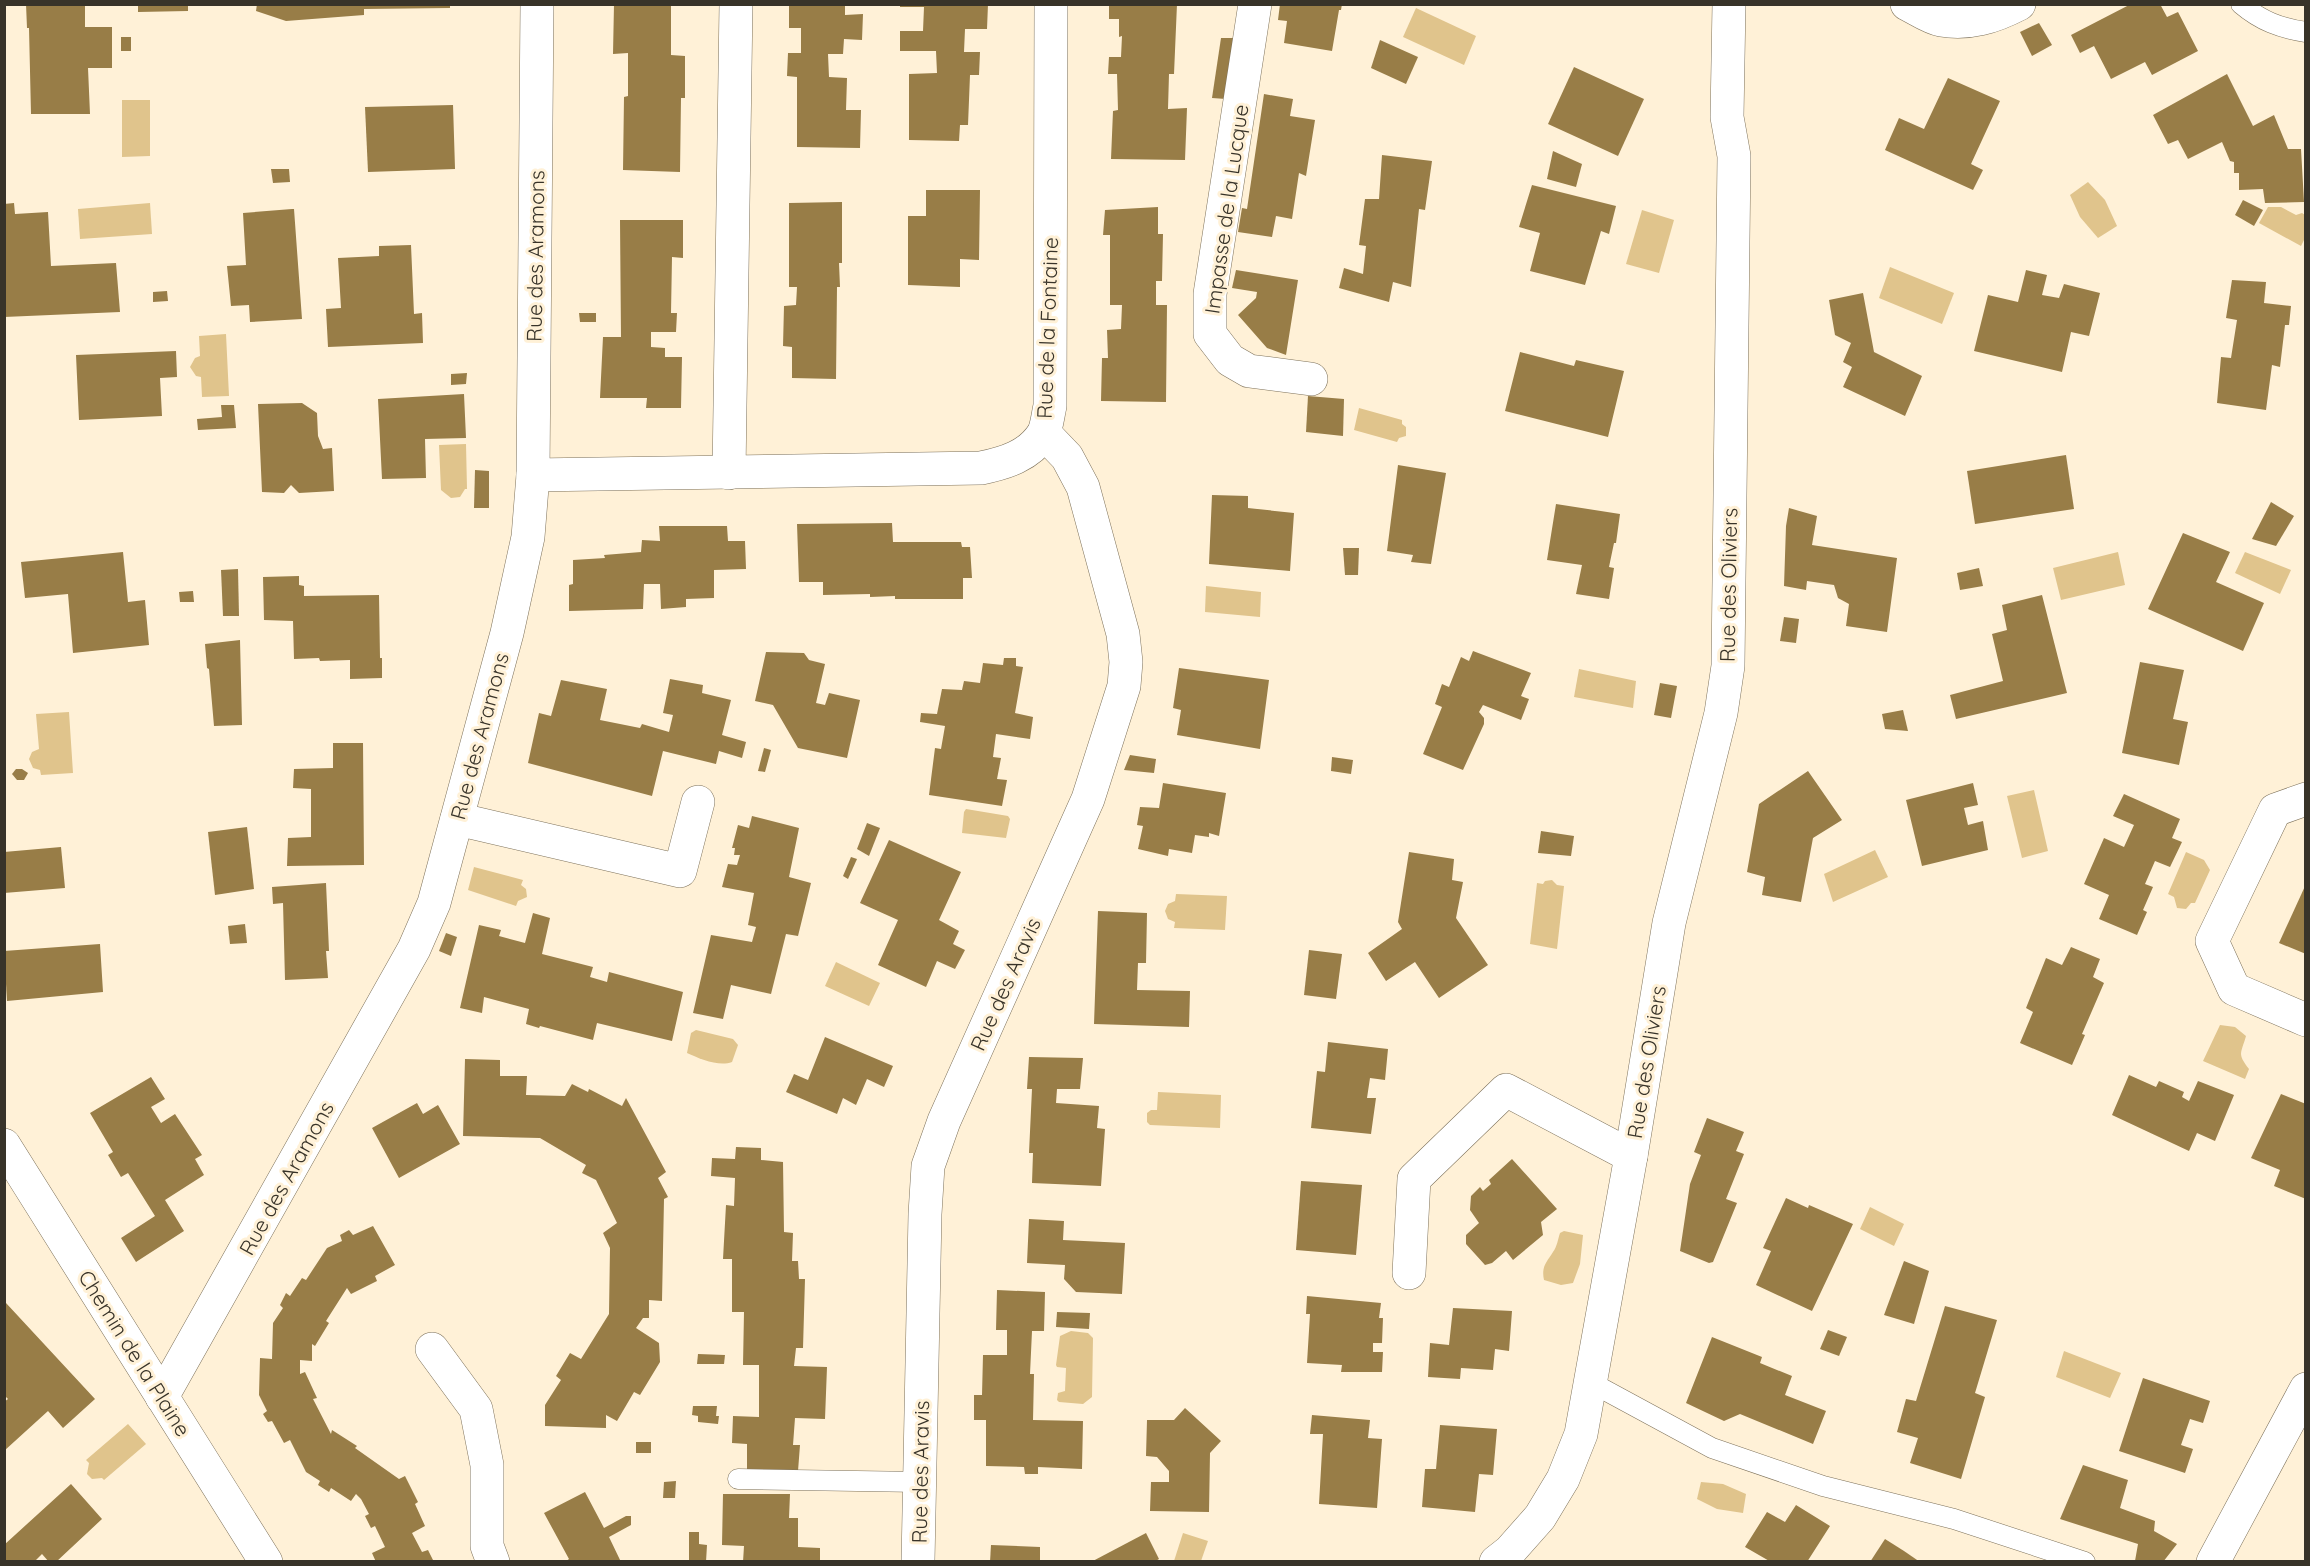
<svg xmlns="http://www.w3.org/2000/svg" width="2310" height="1566" viewBox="0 0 2310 1566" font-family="Quicksand,sans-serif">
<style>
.water{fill:#e0c48c}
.building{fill:#987d47}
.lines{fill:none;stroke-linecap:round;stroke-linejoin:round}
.lane-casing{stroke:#7e725b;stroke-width:21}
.street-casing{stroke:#7e725b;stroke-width:34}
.lane{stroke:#fff;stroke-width:20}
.street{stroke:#fff;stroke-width:33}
.labels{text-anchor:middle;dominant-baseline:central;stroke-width:6;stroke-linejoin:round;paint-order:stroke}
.street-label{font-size:21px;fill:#383329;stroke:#fff1d7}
</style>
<rect width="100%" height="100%" fill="#fff1d7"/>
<g class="water">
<polygon points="1416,8 1476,36 1464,65 1403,37"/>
<polygon points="122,100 150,100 150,156 122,157"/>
<polygon points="2088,182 2105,200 2117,226 2098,238 2080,217 2070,195"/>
<polygon points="150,203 152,234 80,239 78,209"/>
<polygon points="2268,207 2281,207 2296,215 2302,213 2305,215 2305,238 2301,246 2259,223"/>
<polygon points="1642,210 1674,220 1659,273 1626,264"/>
<polygon points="1890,267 1954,293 1942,324 1879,298"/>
<polygon points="226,334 229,396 202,397 201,377 196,376 190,367 195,358 200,356 199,336"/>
<polygon points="1359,408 1402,420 1402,424 1406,427 1406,436 1399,438 1397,442 1354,430"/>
<polygon points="466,444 467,489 465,489 460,497 451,498 441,490 439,445"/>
<polygon points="2118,552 2125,585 2061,600 2053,568"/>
<polygon points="2245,552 2291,570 2280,594 2235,573"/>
<polygon points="1206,586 1261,592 1260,617 1205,612"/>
<polygon points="1579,669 1636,681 1633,708 1574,697"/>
<polygon points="69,712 73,773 41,775 40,770 33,768 29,759 32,752 39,749 36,714"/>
<polygon points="2034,790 2048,851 2022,858 2007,796"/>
<polygon points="966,809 1008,816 1010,819 1006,838 962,833 964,812"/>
<polygon points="1875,850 1888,877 1833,902 1824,874"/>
<polygon points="2186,852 2204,860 2210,870 2195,903 2191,903 2186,909 2177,908 2174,897 2168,894"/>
<polygon points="474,867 523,880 521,885 526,889 527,897 518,901 516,906 468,890"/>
<polygon points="1552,880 1557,885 1564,886 1557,949 1530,944 1537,883 1543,884 1545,881"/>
<polygon points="1176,894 1227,896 1225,930 1174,928 1175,922 1168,919 1165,911 1168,904 1175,901"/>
<polygon points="836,962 880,983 869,1006 825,986"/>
<path d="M 2220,1025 L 2235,1027 L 2246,1036 C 2241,1054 2237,1053 2249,1069 L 2245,1079 L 2203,1061 Z"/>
<path d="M 696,1030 L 733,1039 L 738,1045 L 732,1062 C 719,1067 700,1059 687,1053 L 691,1033 Z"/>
<polygon points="1158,1092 1221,1095 1220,1128 1150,1125 1147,1122 1147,1113 1151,1110 1157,1110"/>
<polygon points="1870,1207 1904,1224 1894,1246 1860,1229"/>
<path d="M 1564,1231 L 1583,1235 L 1580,1264 L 1573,1283 L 1561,1285 L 1544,1280 C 1541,1266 1547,1262 1553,1252 C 1557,1247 1558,1239 1560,1233 Z"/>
<polygon points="1071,1331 1088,1333 1093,1338 1092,1397 1083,1404 1059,1402 1057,1400 1058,1393 1065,1391 1066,1368 1057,1367 1056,1365 1060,1336"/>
<polygon points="2064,1351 2121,1373 2110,1398 2056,1377"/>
<polygon points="128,1424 146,1444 104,1480 102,1478 92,1479 87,1474 89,1463 86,1460"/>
<polygon points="1701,1482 1723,1484 1746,1494 1743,1513 1717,1509 1697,1499"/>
<polygon points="1183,1533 1208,1541 1201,1561 1174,1561"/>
</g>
<g class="building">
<polygon points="26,4 85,4 85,27 112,27 112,68 88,68 90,114 31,114 29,28 27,28"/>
<polygon points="138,4 188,4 188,11 138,12"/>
<polygon points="257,4 450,4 450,8 364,9 364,15 286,21 256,11"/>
<polygon points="614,4 671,4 671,55 685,56 685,98 681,98 680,172 623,170 624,97 628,96 628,53 613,54"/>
<polygon points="789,4 845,4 845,15 863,14 862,40 844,39 843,54 828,54 829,77 847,78 846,110 861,110 860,148 797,147 797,77 787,76 788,53 801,53 801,28 789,28"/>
<polygon points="900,4 988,4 987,29 965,29 964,52 980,52 979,75 970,75 968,125 960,125 959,141 909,140 909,74 937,73 936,51 900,51 900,31 923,31 924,7 900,7"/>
<polygon points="1109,4 1177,4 1174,74 1169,74 1168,109 1187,108 1185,160 1111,159 1113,111 1118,110 1117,74 1108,74 1109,57 1121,57 1122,36 1119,37 1119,19 1109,19"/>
<polygon points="1280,4 1342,4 1341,10 1339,10 1332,51 1284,43 1287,21 1278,20"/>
<polygon points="2131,4 2160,4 2167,17 2178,12 2198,51 2152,75 2145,62 2111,79 2094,46 2080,53 2071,35"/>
<polygon points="2039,23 2052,45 2032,56 2020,32"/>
<rect x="121" y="37" width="10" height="14"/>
<polygon points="1221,38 1236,38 1226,99 1212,98"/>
<polygon points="1380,40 1418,57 1406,84 1371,68"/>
<polygon points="1574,67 1644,99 1618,156 1548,124"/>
<polygon points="2227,74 2253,126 2274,115 2288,149 2301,149 2304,202 2265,203 2263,189 2239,190 2239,173 2234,173 2234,162 2230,161 2222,142 2188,159 2178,140 2168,144 2153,115"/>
<polygon points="1948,78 2000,101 1971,164 1983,170 1973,190 1885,150 1899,118 1924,129"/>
<polygon points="1264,94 1293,99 1290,116 1315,120 1306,176 1299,173 1292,219 1276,216 1272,237 1238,232 1242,208 1247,209"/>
<polygon points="453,105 455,169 368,172 365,107"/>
<polygon points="1553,151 1582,164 1576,187 1547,179"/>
<polygon points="1382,155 1432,161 1425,210 1419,209 1411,287 1393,282 1389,302 1339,288 1344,268 1363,274 1366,246 1359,245 1365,199 1379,199"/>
<polygon points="271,169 289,169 290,182 273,183"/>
<polygon points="1532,185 1616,206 1609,234 1601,231 1585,285 1530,271 1540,233 1519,227"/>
<polygon points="926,190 980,190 979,260 960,259 960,287 908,285 908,216 926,216"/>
<polygon points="2243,200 2263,210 2254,226 2235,215"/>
<polygon points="842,202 842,263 839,263 840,287 837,287 836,379 792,378 792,347 783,346 784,306 796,305 797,287 789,287 789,203"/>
<polygon points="14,203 15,214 48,212 51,266 116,263 120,312 4,317 4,204"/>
<polygon points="1158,207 1158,234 1163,234 1162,281 1156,281 1156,305 1167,305 1166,402 1101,401 1102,358 1108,358 1107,330 1121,329 1122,305 1110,305 1110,235 1103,235 1105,210"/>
<polygon points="292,209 294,209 302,319 250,322 249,305 231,306 227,266 246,265 243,213"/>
<polygon points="620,220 683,220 683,258 672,257 671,313 677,313 676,332 651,332 651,347 665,348 665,357 682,357 681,408 646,408 647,398 600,398 603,337 621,337"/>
<polygon points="411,245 414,314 422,313 423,343 328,347 326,309 341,308 338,258 379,256 379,246"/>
<polygon points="1236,270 1298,280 1286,355 1267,348 1238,315 1256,298 1257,292 1232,288"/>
<polygon points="2026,270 2047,275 2042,295 2059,298 2064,284 2100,293 2089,336 2071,332 2062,372 1974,351 1988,295 2018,302"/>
<polygon points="2232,280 2266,282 2264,303 2291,306 2289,325 2285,325 2280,367 2272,365 2266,410 2217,403 2221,357 2231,358 2237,320 2226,318"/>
<polygon points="167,291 168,301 153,302 153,292"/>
<polygon points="1863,293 1874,352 1922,376 1905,416 1843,387 1852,367 1843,362 1851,343 1835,335 1829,300"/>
<polygon points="579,313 596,313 596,322 580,322"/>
<polygon points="176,351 177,377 160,378 162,416 79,420 76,355"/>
<polygon points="1520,352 1574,366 1576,360 1624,371 1608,437 1505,411"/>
<polygon points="467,373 466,384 451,385 451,374"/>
<polygon points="464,394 466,438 425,439 426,478 382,479 378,399"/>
<polygon points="1308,396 1344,399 1343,436 1306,432"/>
<polygon points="302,403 317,413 318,436 323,449 332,448 334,491 299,493 291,485 284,493 262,492 258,404"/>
<polygon points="221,405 234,405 236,428 198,430 197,419 222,417"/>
<polygon points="2066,455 2074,509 1975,524 1967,471"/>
<polygon points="1398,465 1446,473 1431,564 1411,562 1413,555 1387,551"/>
<polygon points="475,470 489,471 489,508 474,508"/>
<polygon points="1212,495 1248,496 1248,508 1294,513 1290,571 1209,564"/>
<polygon points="2271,502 2294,516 2276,546 2252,539"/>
<polygon points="1556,504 1620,514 1616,543 1614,543 1609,567 1614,568 1609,599 1576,594 1582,565 1547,560"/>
<polygon points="1789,508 1817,516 1812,545 1897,558 1887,632 1846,626 1849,604 1838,598 1834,585 1807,581 1806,590 1784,586 1786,526"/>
<polygon points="892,523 893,542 961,542 962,547 970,547 972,578 963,578 963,599 895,599 895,596 870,597 870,594 823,595 823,582 799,582 797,524"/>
<polygon points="659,526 727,526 728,541 745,541 746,569 714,570 714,598 686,599 686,607 661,609 660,584 644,584 643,609 569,611 569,585 573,584 573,560 605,558 604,555 641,552 642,540 660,541"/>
<polygon points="2183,533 2230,552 2216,582 2264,603 2243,651 2148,609"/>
<polygon points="1343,548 1359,548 1358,575 1345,575"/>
<polygon points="123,552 128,602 145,600 149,645 73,653 68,594 25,598 21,562"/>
<polygon points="1979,568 1983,586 1960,590 1957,573"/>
<polygon points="238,569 239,616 223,616 221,570"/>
<polygon points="299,576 299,585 304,586 304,596 379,595 380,658 382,658 382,678 350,679 350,660 320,661 319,658 294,659 293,621 264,620 263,577"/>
<polygon points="193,591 194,602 180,602 179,592"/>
<polygon points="2042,595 2067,693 1956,719 1950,695 2003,681 1992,634 2007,630 2002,605"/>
<polygon points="1784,617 1799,619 1796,643 1780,641"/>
<polygon points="240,640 242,725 214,726 209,669 207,668 205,644"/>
<polygon points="1473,651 1531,673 1521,696 1529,699 1521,720 1483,705 1479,712 1484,718 1484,724 1463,770 1423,754 1442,707 1435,704 1442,684 1449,687 1461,657 1469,661"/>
<polygon points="766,652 804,653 809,660 825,664 816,703 825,705 829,693 860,700 847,758 798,748 773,705 755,701"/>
<polygon points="1004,658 1016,658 1016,666 1023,667 1015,713 1033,717 1030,739 996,734 993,757 1001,758 997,779 1007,780 1002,806 929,795 935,748 941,749 945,726 920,722 921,713 937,714 942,689 962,690 964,681 980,683 983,663 1003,665"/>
<polygon points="2140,662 2184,670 2173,719 2188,722 2179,765 2122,753"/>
<polygon points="1179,668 1269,680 1260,749 1177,735 1181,710 1173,708"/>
<polygon points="670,679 703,685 702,693 731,700 722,735 746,742 742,758 719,751 716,764 663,751 652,796 528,763 539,713 551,716 561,680 607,689 600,720 640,728 642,724 669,732 673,715 663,713"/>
<polygon points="1660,683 1677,686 1671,718 1654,715"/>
<polygon points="1903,710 1908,731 1885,729 1882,714"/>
<polygon points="333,743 363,743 364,865 287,866 288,838 311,837 311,789 293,788 294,769 333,768"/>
<polygon points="764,748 771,750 765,772 758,771"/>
<polygon points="1130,755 1156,759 1154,773 1124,770"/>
<polygon points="1332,757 1353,760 1351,774 1331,771"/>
<polygon points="16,769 22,769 28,773 24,780 17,780 12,774"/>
<polygon points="1808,771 1842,820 1813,838 1801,902 1762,895 1765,877 1747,872 1759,804"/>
<polygon points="1163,783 1226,793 1219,836 1209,833 1209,837 1195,835 1192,853 1169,849 1168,856 1138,849 1143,826 1137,825 1140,807 1159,808"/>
<polygon points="1973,783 1978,805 1964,808 1968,825 1983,821 1988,850 1922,866 1906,800"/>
<polygon points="2124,794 2180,819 2172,838 2182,842 2170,867 2155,861 2145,884 2153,887 2143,910 2147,912 2137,935 2099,919 2109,895 2084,884 2104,838 2124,847 2134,825 2113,816"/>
<polygon points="752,816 799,828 789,877 811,883 798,936 786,934 771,994 731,985 723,1019 693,1013 711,935 752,942 756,927 748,925 754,893 722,887 728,864 737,865 740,855 734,855 735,848 732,848 738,825 749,828"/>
<polygon points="867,823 880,828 869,856 857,849"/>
<polygon points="247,827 254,889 215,895 208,832"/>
<polygon points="1541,831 1574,836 1571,856 1538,853"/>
<polygon points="889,840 961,872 939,920 959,931 953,944 965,950 955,969 937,961 926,987 878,965 898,920 860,903"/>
<polygon points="61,847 65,888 4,893 4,852"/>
<polygon points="1409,852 1454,859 1452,880 1463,882 1456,918 1488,965 1439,998 1415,962 1386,981 1368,953 1402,929 1398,922"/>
<polygon points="851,857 857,859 848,879 843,876"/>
<polygon points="326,883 329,951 326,951 328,978 285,980 283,903 273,904 272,887"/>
<polygon points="2306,884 2306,954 2279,943"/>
<polygon points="1098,911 1147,913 1146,963 1138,963 1137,990 1190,991 1189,1027 1094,1024"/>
<polygon points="533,913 550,918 542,954 593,967 590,977 607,982 609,972 683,992 672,1041 597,1023 593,1040 540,1026 539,1028 526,1024 529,1009 484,997 482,1013 460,1008 479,925 501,930 499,936 525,943"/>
<polygon points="245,924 247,943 230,944 228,926"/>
<polygon points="446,933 457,937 451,956 439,951"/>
<polygon points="100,944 103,992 7,1001 4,951"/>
<polygon points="2071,947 2100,959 2093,977 2104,983 2082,1034 2085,1035 2072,1065 2020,1043 2033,1012 2026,1008 2046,958 2062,965"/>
<polygon points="1309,950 1342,954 1336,999 1304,995"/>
<polygon points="825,1037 893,1066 884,1087 867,1079 856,1105 843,1098 837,1114 786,1092 794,1074 808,1080"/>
<polygon points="1328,1042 1388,1049 1385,1080 1370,1078 1367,1098 1376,1098 1371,1134 1311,1128 1317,1071 1325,1072"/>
<polygon points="1029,1057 1083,1058 1080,1089 1057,1089 1056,1103 1099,1106 1097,1128 1105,1129 1101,1186 1032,1183 1033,1153 1029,1153 1032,1089 1027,1089"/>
<polygon points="465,1059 500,1060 500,1076 527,1076 526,1095 565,1096 572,1084 588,1092 589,1089 622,1106 626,1098 666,1172 658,1178 668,1197 664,1199 662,1301 649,1300 649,1318 643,1318 636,1328 659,1343 660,1362 640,1395 634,1392 617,1421 606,1415 606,1428 545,1426 545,1405 561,1380 556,1376 570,1353 581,1359 609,1314 610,1248 603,1233 617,1223 596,1180 582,1173 586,1165 540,1138 463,1136"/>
<polygon points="2129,1075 2156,1087 2159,1081 2184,1092 2182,1097 2189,1101 2198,1081 2234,1095 2215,1141 2197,1133 2189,1151 2112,1115"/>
<polygon points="151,1077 165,1099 151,1107 161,1123 175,1114 202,1155 195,1159 204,1175 165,1200 184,1231 136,1262 121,1238 155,1216 128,1173 121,1177 108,1155 113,1152 90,1113"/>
<polygon points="2281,1094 2306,1104 2306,1199 2274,1186 2280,1170 2251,1158"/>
<polygon points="417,1103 423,1114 438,1105 460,1144 399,1178 372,1128"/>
<polygon points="1707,1118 1744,1132 1736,1151 1744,1154 1726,1199 1737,1203 1713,1262 1709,1263 1680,1251 1690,1184 1701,1155 1694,1152"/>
<polygon points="736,1147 761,1148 761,1160 783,1162 784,1232 793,1233 792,1261 798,1261 799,1279 805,1279 803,1348 796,1348 794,1366 827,1367 825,1419 795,1418 793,1445 800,1445 798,1471 747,1469 747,1444 732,1443 733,1416 759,1417 759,1365 743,1365 744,1312 732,1312 732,1259 723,1259 726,1205 734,1206 735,1178 711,1176 712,1158 735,1159"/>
<polygon points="1512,1159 1557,1209 1541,1222 1543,1235 1513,1260 1506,1251 1492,1263 1485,1265 1466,1244 1466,1235 1479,1223 1470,1210 1471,1196 1480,1187 1483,1191 1491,1184 1489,1180"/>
<polygon points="1301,1181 1362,1185 1356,1255 1296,1250"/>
<polygon points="1786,1198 1808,1208 1809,1205 1853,1224 1812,1311 1756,1285 1771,1251 1763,1248"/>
<polygon points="1029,1219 1064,1221 1063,1240 1125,1243 1122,1294 1076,1292 1064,1279 1065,1265 1027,1263"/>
<polygon points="373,1226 395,1265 375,1276 377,1281 351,1294 347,1288 326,1321 329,1323 315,1346 312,1344 312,1361 300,1360 300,1374 305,1372 317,1398 313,1399 331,1434 332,1430 357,1446 355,1448 399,1479 405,1476 418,1502 415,1504 425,1526 412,1533 422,1552 428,1550 434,1562 376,1562 372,1553 385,1547 375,1526 371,1528 365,1516 369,1514 361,1499 356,1494 351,1501 331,1488 329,1492 318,1485 320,1481 306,1472 290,1440 284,1443 272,1421 268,1422 263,1414 267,1411 259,1395 260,1358 272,1359 273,1323 283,1308 280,1305 286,1293 290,1296 302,1278 306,1280 327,1248 342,1241 340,1235 349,1230 353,1235"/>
<polygon points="1904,1261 1929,1271 1914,1324 1884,1315"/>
<polygon points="997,1290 1045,1292 1044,1331 1032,1331 1030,1374 1034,1374 1033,1420 1083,1421 1082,1469 1038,1467 1038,1474 1025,1474 1024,1467 986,1466 986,1420 974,1420 974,1395 982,1395 983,1355 1007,1355 1007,1330 996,1330"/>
<polygon points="1307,1296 1381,1303 1379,1318 1383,1318 1382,1343 1373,1343 1373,1352 1383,1352 1382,1372 1341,1372 1342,1365 1307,1363 1310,1314 1306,1314"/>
<polygon points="6,1303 95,1399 63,1428 48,1411 4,1451 4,1402 8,1399 4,1395 4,1305"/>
<polygon points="1945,1306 1997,1320 1975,1393 1985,1397 1961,1479 1910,1463 1918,1438 1897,1432 1906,1399 1916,1401"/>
<polygon points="1453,1308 1512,1311 1509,1351 1495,1349 1493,1370 1461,1368 1460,1379 1428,1377 1430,1343 1449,1345"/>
<polygon points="1057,1312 1090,1313 1089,1329 1056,1327"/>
<polygon points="1828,1330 1847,1337 1839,1356 1820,1349"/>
<polygon points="1712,1337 1762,1357 1760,1363 1792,1376 1785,1395 1826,1411 1813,1444 1740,1414 1724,1421 1686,1403"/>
<polygon points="698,1354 725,1355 724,1364 697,1364"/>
<polygon points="2143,1378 2210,1401 2203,1423 2190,1419 2181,1445 2193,1449 2185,1473 2119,1451"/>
<polygon points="693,1406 717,1406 716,1416 719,1416 718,1424 698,1422 698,1416 692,1415"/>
<polygon points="1185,1408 1221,1441 1210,1453 1209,1512 1150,1511 1151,1482 1169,1482 1169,1471 1157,1457 1146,1456 1147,1420 1174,1420"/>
<polygon points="1312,1415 1370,1420 1368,1438 1382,1439 1377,1508 1319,1504 1323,1434 1310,1434"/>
<polygon points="1440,1425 1497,1429 1493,1475 1479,1474 1475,1512 1422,1507 1425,1469 1436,1469"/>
<rect x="636" y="1442" width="15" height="11"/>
<polygon points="2083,1465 2128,1480 2120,1508 2155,1521 2154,1531 2177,1544 2163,1562 2135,1561 2138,1544 2060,1519"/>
<polygon points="676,1481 675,1498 663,1498 664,1482"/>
<polygon points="71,1484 102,1519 56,1562 49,1562 42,1554 34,1562 4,1562 4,1545"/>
<polygon points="585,1492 604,1528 626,1516 631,1516 631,1525 609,1537 621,1562 565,1562 569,1559 544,1513"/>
<polygon points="723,1494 790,1494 789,1518 798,1518 798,1547 820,1548 820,1562 743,1562 744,1546 722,1545"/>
<polygon points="1796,1505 1830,1526 1807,1562 1771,1562 1745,1547 1767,1512 1785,1522"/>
<polygon points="689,1532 699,1532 699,1544 707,1545 706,1562 689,1562"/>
<polygon points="1146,1533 1159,1559 1154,1562 1091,1562"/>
<polygon points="1885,1539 1904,1551 1920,1562 1870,1562"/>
<polygon points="991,1545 1040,1547 1040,1562 990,1562"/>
</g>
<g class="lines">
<g class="lane-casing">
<g id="lane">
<path d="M 2241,4 C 2261,21 2280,28 2306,32"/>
<polyline points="1590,1382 1712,1448 1823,1486 1954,1519 2085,1562"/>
<polyline points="738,1479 920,1482"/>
</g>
</g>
<g class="street-casing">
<g id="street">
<polyline points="1255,4 1210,294 1210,334 1230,360 1249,371 1311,379"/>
<path d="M 1907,4 C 1917,9 1930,18 1941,20 C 1969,25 1994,17 2019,4"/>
<polyline points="729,473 736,4"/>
<path d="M 533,475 L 981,468 C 1005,463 1029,456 1043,434 C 1047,427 1048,414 1050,406 L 1051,4"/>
<polyline points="2306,799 2275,810 2212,941 2234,989 2306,1020"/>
<polyline points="457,819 680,871 698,802"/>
<polyline points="4,1145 266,1562"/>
<polyline points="1409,1273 1414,1179 1506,1090 1631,1156"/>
<polyline points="432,1349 476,1409 487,1465 487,1546 493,1562"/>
<polyline points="162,1397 414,949 434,903 507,633 528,537 533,475 537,4"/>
<polyline points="918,1562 925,1214 928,1166 944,1121 1088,799 1124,686 1126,662 1123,634 1083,487 1067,457 1044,433"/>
<polyline points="1496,1562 1510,1551 1540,1517 1563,1479 1581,1434 1631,1156 1669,923 1721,713 1728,666 1734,156 1727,117 1729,4"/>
<polyline points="2213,1562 2306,1389"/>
</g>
</g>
<use href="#lane" class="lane"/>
<use href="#street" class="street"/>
</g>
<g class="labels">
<g class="street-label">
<text transform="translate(1226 209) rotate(-82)">Impasse de la Lucque</text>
<text transform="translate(535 256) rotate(-89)">Rue des Aramons</text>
<text transform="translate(1047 328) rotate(-88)">Rue de la Fontaine</text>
<text transform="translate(1728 585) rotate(-89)">Rue des Oliviers</text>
<text transform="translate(479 736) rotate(-75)">Rue des Aramons</text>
<text transform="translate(1005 984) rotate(-66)">Rue des Aravis</text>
<text transform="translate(1646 1062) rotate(-81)">Rue des Oliviers</text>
<text transform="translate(286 1178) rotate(-61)">Rue des Aramons</text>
<text transform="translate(135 1353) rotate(58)">Chemin de la Plaine</text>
<text transform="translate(920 1472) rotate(-89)">Rue des Aravis</text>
</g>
</g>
<rect width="2310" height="1566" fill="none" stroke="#383329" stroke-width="12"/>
</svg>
